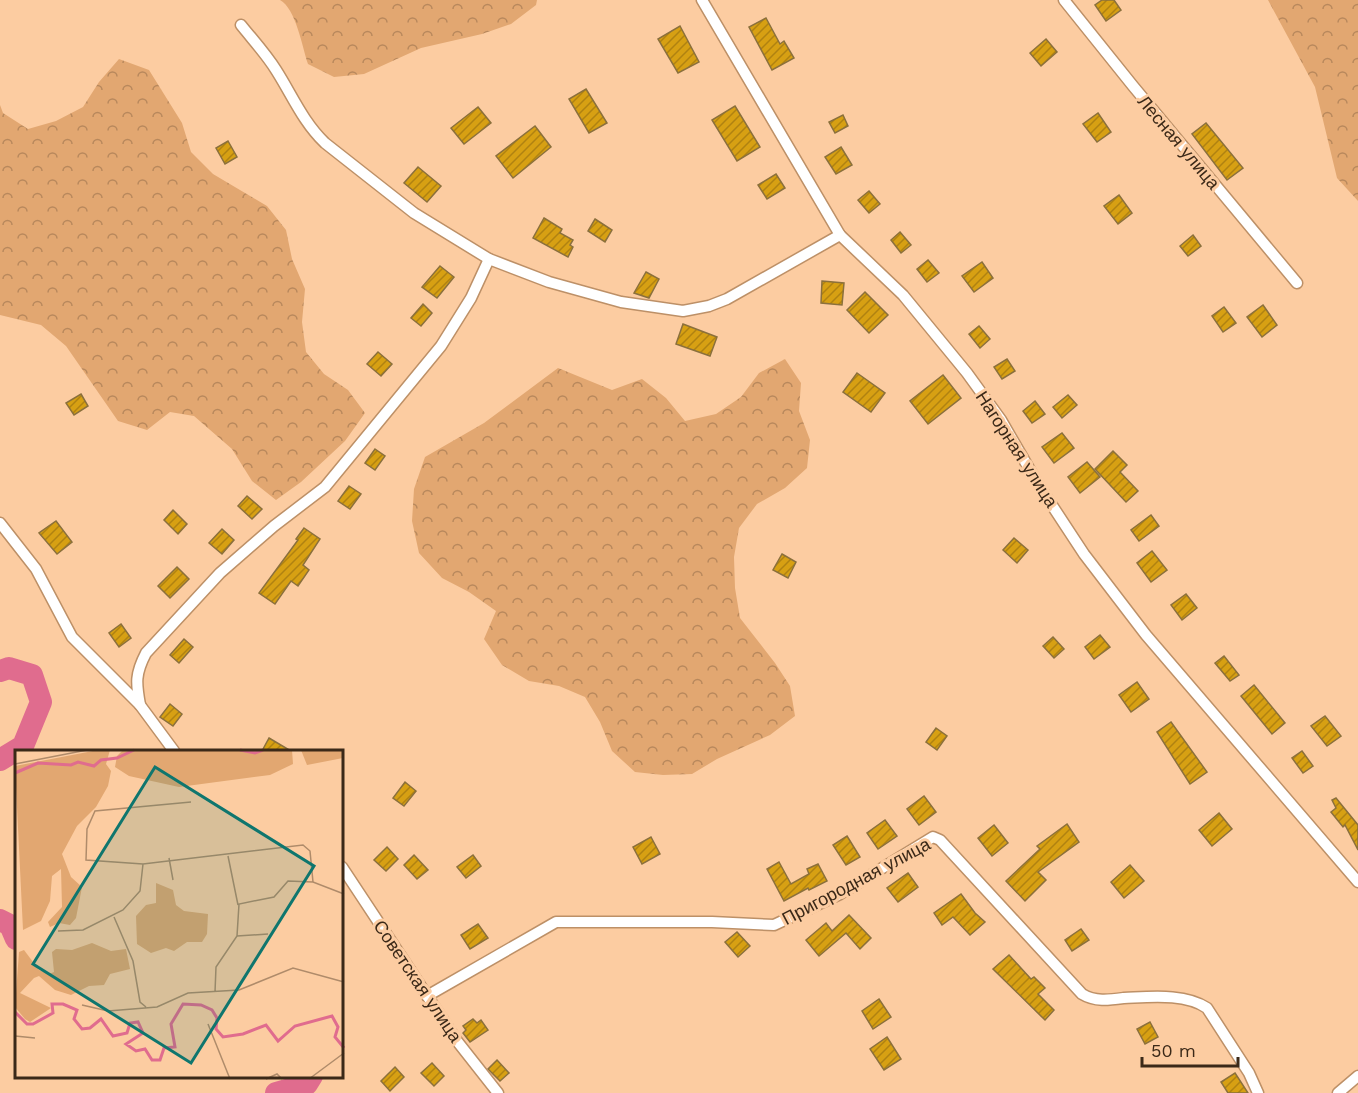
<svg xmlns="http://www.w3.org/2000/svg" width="1358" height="1093" viewBox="0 0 1358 1093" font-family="'Work Sans',sans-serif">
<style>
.forest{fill:url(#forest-crowns)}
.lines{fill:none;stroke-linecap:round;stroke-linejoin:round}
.river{stroke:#e06c8e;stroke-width:22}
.building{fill:url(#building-hatch);stroke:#8b703c;stroke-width:1.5}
.minor-casing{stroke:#bd9067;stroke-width:13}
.minor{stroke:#fff;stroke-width:10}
.labels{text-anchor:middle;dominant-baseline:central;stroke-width:6;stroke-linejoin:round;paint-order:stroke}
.street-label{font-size:18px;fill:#3b2918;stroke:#fccca1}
.inset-river{fill:none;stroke:#e06c8e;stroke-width:3}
.inset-road{fill:none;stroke:#af8b6a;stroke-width:1.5}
.view{fill:#0f766e;fill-opacity:0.15;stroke:#0f766e;stroke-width:3}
.inset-edge{fill:none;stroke:#3b2918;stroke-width:3}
</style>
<defs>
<pattern id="forest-crowns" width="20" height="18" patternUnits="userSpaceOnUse" patternTransform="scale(1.5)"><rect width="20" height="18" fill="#e2a771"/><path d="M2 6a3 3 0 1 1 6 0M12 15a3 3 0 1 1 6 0" fill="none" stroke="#b8885c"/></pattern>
<pattern id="building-hatch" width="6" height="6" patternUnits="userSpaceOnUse" patternTransform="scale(1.5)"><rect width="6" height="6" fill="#d7a013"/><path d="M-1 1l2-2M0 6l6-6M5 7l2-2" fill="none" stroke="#b08211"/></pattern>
</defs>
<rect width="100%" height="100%" fill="#fccca1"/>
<g class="forest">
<path d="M 280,0 L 537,0 L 536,5 L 511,24 L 482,34 L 421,48 L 364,74 L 334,77 L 308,64 C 302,46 296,9 280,0 Z"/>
<polygon points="1268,0 1358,0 1358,201 1337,178 1315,87"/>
<polygon points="119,59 149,70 182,123 191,152 213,174 267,206 286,230 292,259 305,289 302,322 306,352 324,374 348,390 365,413 345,441 301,482 276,500 252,481 232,449 194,416 170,412 147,430 118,421 66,346 41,325 0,315 0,105 3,113 28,129 56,121 83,107 99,82"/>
<polygon points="785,359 801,383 799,411 810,440 807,468 785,488 757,504 739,528 734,557 735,588 740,618 775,663 790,686 795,716 770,735 717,759 692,774 663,775 635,772 612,751 600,722 585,697 559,686 529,681 502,665 484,639 496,611 469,592 442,578 419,553 412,521 414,489 425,457 484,423 558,368 612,390 642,379 666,398 685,421 716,414 741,397 759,373"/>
</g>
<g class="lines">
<g class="river">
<polyline points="0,671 9,668 32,675 41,702 23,746 0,760"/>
<polyline points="0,920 10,925 16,939"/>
<polyline points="276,1093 307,1084 312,1076"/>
</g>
</g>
<g class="building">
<polygon points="1102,0 1114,0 1121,10 1106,21 1095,5"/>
<polygon points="766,18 780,44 784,41 794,58 772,70 749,27"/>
<polygon points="680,26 699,62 678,73 658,39"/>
<polygon points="1046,39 1057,52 1041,66 1030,53"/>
<polygon points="586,89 607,123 589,133 569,99"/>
<polygon points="735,106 760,147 737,161 712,120"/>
<polygon points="478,107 491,123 464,144 451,128"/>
<polygon points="1098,113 1111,132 1097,142 1083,124"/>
<polygon points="843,115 848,126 835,133 829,122"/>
<polygon points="1206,123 1243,168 1227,180 1192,134"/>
<polygon points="535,126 551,147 513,178 496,156"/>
<polygon points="228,141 237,157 225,164 216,148"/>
<polygon points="841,147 852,165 836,174 825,157"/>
<polygon points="418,167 441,186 427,202 404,183"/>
<polygon points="776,174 785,188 767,199 758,185"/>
<polygon points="869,191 880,204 869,213 858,200"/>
<polygon points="1119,195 1132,213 1118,224 1104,206"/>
<polygon points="544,218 562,229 560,233 573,240 570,245 573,247 568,257 533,238"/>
<polygon points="595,219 612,230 605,242 588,231"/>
<polygon points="900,232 911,245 901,253 891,240"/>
<polygon points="1193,235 1201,246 1188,256 1180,246"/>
<polygon points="928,260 939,273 927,282 917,269"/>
<polygon points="982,262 993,278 974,292 962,276"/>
<polygon points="440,266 454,277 437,298 422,287"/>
<polygon points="646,272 659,279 649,298 634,293"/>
<polygon points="822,281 844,283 842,305 821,303"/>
<polygon points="865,292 888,315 869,333 847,310"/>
<polygon points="423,304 432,313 421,326 411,318"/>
<polygon points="1263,305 1277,325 1262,337 1247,317"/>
<polygon points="1224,307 1236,323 1223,332 1212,316"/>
<polygon points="683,324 717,337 710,356 676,344"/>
<polygon points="979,326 990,339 980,348 969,334"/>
<polygon points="378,352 392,364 381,376 367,364"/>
<polygon points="1007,359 1015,371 1002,379 994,367"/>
<polygon points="857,373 885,393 871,412 843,392"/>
<polygon points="943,375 961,398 928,424 910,401"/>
<polygon points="81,394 88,406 74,415 66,403"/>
<polygon points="1068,395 1077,405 1062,418 1053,407"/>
<polygon points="1035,401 1045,414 1032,423 1023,411"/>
<polygon points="1062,433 1074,448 1054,463 1042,447"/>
<polygon points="375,449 385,456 375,470 365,463"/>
<polygon points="1113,451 1127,465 1120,472 1138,491 1126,502 1095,469"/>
<polygon points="1087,462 1100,477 1080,493 1068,477"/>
<polygon points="349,486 361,494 350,509 338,501"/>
<polygon points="247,496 262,509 252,519 238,506"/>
<polygon points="173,510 187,524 178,534 164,520"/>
<polygon points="1151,515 1159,526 1139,541 1131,530"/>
<polygon points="56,521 72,542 57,554 39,533"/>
<polygon points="304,528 320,539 303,565 309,570 298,586 291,581 275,604 259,593 298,540 296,539"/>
<polygon points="222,529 234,540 222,554 209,543"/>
<polygon points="1014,538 1028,550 1017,563 1003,550"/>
<polygon points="1152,551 1167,570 1151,582 1137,563"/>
<polygon points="782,554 796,562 788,578 773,570"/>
<polygon points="177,567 189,579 170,598 158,586"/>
<polygon points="1186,594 1197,608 1182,620 1171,605"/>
<polygon points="121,624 131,638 119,647 109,633"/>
<polygon points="1100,635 1110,647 1094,659 1085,647"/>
<polygon points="1053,637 1064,649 1054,658 1043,646"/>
<polygon points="184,639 193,647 179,663 170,655"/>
<polygon points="1224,656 1239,675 1230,681 1215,663"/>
<polygon points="1137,682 1149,699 1131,712 1119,695"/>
<polygon points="1254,685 1285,723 1272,734 1241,696"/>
<polygon points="170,704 182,714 173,726 160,717"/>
<polygon points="1325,716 1341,736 1327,746 1311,726"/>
<polygon points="1171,722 1207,772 1190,784 1157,732"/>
<polygon points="936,728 947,736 937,750 926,742"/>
<polygon points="269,738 291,751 262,751"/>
<polygon points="1302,751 1313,766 1303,773 1292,758"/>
<polygon points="405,782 416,791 404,806 393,798"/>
<polygon points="924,796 936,812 919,825 907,809"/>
<polygon points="1336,798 1358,825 1358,850 1345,825 1343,827 1331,812 1336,808 1332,800"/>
<polygon points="1219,813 1232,829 1212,846 1199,830"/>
<polygon points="885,820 897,836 878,849 867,833"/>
<polygon points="1067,824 1079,842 1038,872 1046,880 1025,901 1006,881 1040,849 1037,846"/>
<polygon points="994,825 1008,843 992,856 978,838"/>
<polygon points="847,836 860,857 846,865 833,845"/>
<polygon points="651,837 660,854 642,864 633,847"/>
<polygon points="387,847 398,859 386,871 374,860"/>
<polygon points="414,855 428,870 417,879 404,865"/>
<polygon points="473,855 481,866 466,878 457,867"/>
<polygon points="779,862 791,884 809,874 807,869 818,864 827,881 809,890 808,888 784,901 767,869"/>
<polygon points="1130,865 1144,881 1124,898 1111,882"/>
<polygon points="908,873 918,887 898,902 887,888"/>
<polygon points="961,894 975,913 985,922 970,935 953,917 942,925 934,913"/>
<polygon points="849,915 871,938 860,949 846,933 819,956 806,940 826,923 832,931"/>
<polygon points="478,924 488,938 470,949 461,935"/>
<polygon points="1081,929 1089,940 1072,951 1065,940"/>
<polygon points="737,932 750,946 738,957 725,942"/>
<polygon points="1009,955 1031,979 1034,977 1045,988 1038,994 1054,1010 1045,1020 993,969"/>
<polygon points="879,999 891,1017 873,1029 862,1011"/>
<polygon points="473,1019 477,1023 481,1020 488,1030 470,1042 463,1033 466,1030 463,1026"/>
<polygon points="1150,1022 1158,1037 1145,1044 1137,1029"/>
<polygon points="887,1037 901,1059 884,1070 870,1049"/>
<polygon points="497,1060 509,1073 500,1081 488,1069"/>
<polygon points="432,1063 444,1076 434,1086 421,1073"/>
<polygon points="395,1067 404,1077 390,1091 381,1081"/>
<polygon points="1235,1073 1248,1093 1228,1093 1221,1082"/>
</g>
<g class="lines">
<g class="minor-casing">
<g id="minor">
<polyline points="702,0 840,235 903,295 967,373 1001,420 1038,484 1084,554 1146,635 1358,882"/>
<polyline points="1064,0 1133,86 1297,283"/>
<path d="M 241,25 C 253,40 266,54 276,70 C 292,95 303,122 325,143 L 414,213 L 489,259 L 549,282 L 621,302 L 683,311 L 709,306 L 727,299 L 840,235"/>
<polyline points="0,523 36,569 72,637 140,705 174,751"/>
<path d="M 140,705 C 136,683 135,674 146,653 L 220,573 L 274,526 L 325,487 L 441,346 L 471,298 L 489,259"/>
<polyline points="342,867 457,1041 498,1093"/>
<path d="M 427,996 L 556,922 L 712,922 L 774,925 L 840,894 L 933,837 L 940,840 L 1082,994 C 1095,1002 1109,1000 1124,998 C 1150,997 1185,993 1207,1008 L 1249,1073 L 1258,1093"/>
<polyline points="1338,1093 1358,1076"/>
</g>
</g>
<use href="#minor" class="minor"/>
</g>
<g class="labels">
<g class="street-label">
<text transform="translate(1179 142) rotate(50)">Лесная улица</text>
<text transform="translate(1017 449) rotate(57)">Нагорная улица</text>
<text transform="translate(856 881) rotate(-28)">Пригородная улица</text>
<text transform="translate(418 981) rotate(56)">Советская улица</text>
</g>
</g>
<g transform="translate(15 750)">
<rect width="328" height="328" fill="#fccca1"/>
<path d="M 83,0 L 95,0 L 91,14 L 96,21 L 93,36 L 81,57 L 62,76 L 47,104 L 56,127 L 67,137 L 61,168 L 55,175 L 44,173 L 35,177 L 33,172 L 47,157 L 46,119 L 37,126 L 35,151 L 26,171 L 8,180 L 0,16 ZM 108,0 L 277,0 L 278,14 L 255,25 L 164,37 L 114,26 L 100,17 L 102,6 ZM 286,0 L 328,0 L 328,8 L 292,15 ZM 141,133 L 158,140 L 161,155 L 169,161 L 193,164 L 192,184 L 187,192 L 172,192 L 159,201 L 151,198 L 136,203 L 122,194 L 121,166 L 131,155 L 141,153 ZM 77,193 L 96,201 L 111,199 L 115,219 L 95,224 L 89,235 L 74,236 L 56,245 L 40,240 L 24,226 L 19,228 L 5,243 L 36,258 L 15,272 L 10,269 L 0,257 L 4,202 L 9,200 L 24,220 L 34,224 L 39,222 L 37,202 L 41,199 L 57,200 Z" fill="#e2a771"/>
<path class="inset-river" d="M 225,0 L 240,3 L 248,0M 0,23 L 23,13 L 56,15 L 63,12 L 79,16 L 86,10 L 102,8 L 119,0M 0,262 L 12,274 L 18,274 L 38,263 L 37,254 L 48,254 L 62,260 L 59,269 L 67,279 L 75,278 L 86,269 L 98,286 L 112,283 L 115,273 L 123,272 L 128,283 L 111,294 L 121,301 L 130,299 L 137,310 L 145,310 L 149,298 L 160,297 L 156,274 L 168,254 L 186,255 L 197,260 L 202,268 L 201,279 L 208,287 L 228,284 L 251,275 L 263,291 L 280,276 L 317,266 L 323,277 L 320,287 L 329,298"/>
<path class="inset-road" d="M 0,14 L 72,0M 176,52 L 80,61 L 72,79 L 71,110 L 128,114 L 288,95 L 295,101 L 298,132M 213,106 L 223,155M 154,108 L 158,130M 99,167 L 118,211 L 125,252 L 131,257M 43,181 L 68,180 L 108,160 L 125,141 L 128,114M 222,186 L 253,184M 200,242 L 201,217 L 222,186 L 224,154 L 259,147 L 273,131 L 298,132 L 329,144M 67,255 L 93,261 L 142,257 L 173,243 L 224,240 L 278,218 L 329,232M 193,274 L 215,329M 0,286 L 20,288M 251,329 L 262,324 L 267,329M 294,329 L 329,303"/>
<path class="view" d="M 140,17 L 299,116 L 176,313 L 18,214 Z"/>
<rect width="328" height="328" class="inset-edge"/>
</g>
<path d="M1142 1057v9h96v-9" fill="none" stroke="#3b2918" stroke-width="3"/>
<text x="1151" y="1057" font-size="18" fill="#3b2918" stroke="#fccca1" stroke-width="4.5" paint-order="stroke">50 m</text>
</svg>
